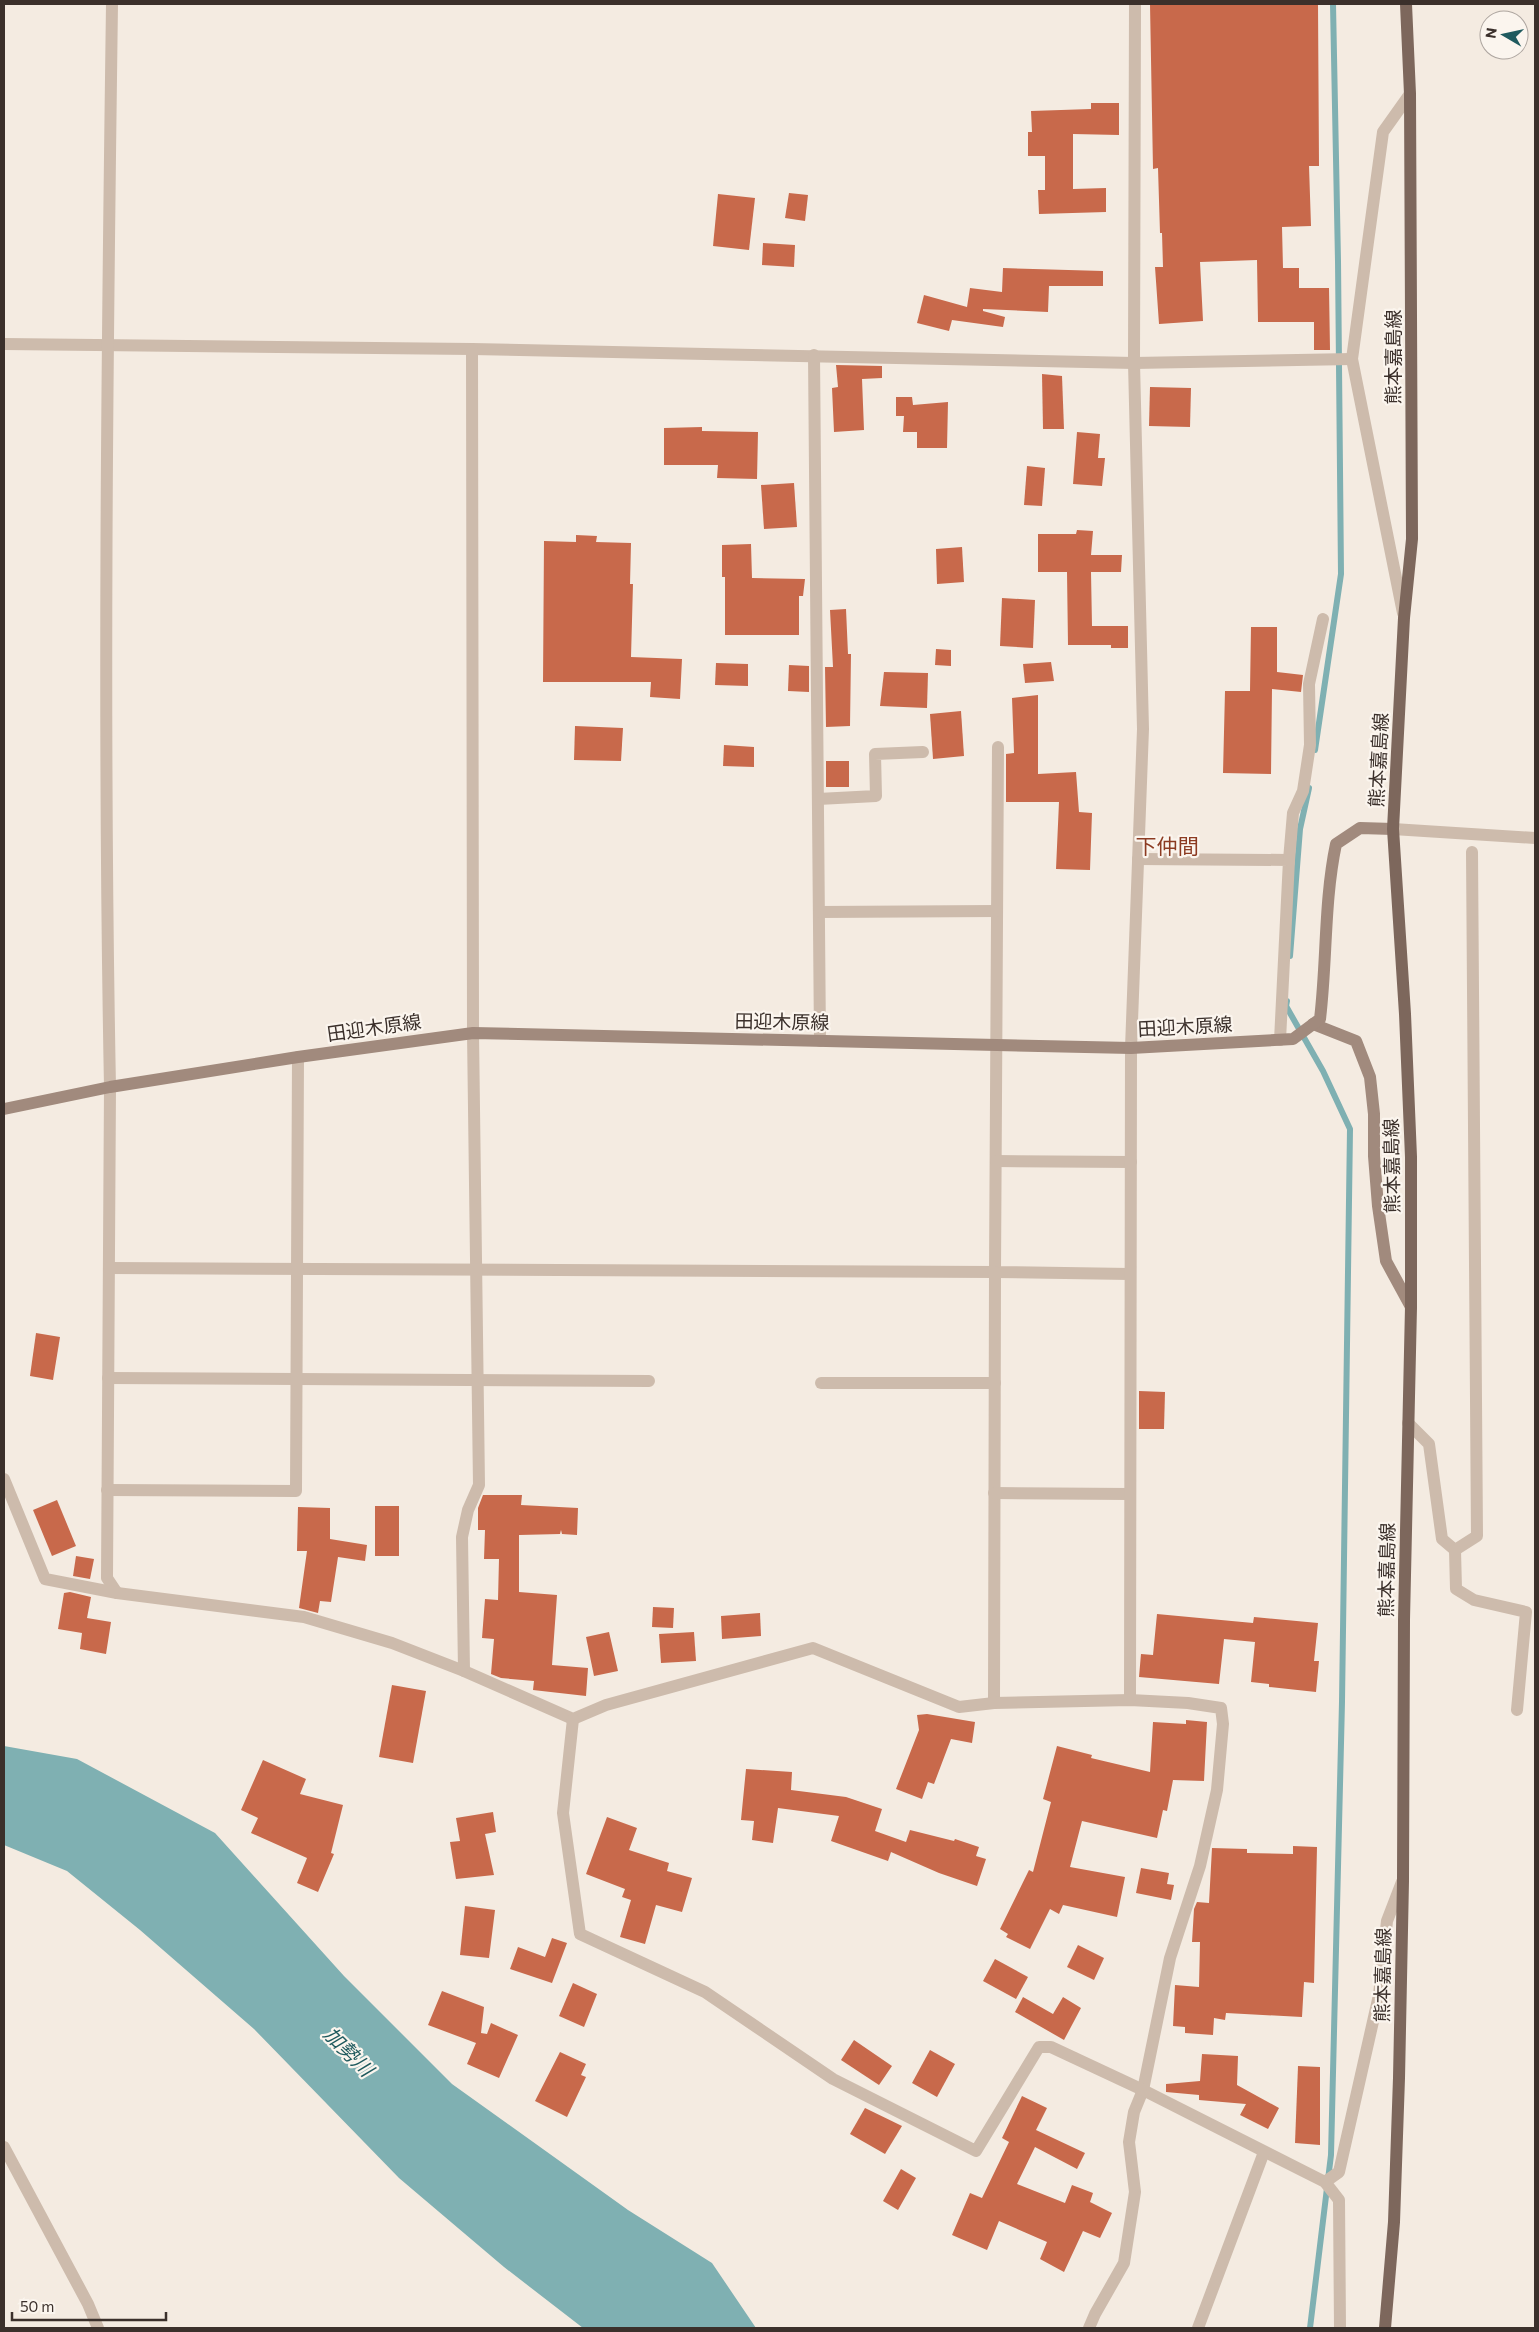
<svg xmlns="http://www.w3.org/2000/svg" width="1539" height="2332" viewBox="0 0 1539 2332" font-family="Commissioner,'Noto Sans JP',sans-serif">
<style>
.water{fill:#7fb0b2}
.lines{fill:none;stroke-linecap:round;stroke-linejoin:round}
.stream{stroke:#7fb0b2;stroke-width:6}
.building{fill:#c8694b}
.minor{stroke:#cdbbac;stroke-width:12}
.tertiary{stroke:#cdbbac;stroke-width:12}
.secondary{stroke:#a18a7d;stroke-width:12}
.primary{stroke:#7d675c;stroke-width:12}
.labels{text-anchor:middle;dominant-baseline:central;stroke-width:4.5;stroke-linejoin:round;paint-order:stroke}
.street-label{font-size:19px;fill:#3b302b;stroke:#fbf5ee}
.water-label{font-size:20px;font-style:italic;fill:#1f5a5e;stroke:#fbf5ee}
.quarter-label{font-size:21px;fill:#8c3b22;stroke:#fbf5ee}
</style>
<rect width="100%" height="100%" fill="#f4ebe1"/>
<polygon class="water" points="4,1746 77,1759 215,1833 344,1976 452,2084 628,2210 712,2263 756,2328 583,2328 504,2267 399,2178 254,2029 140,1930 67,1871 4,1845"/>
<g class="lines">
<g class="stream">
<polyline points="1315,750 1341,574 1338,261 1333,4"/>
<polyline points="1290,956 1300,829 1309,788"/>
<polyline points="1287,1001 1286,1006 1323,1071 1350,1129 1342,1702 1331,2155 1310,2328"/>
</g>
</g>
<g class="building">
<polygon points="1150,4 1318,4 1319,166 1309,166 1311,226 1282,227 1283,268 1299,268 1299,288 1329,288 1330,350 1314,350 1314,322 1258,322 1257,260 1200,262 1203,321 1159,324 1155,267 1163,267 1162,233 1160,233 1158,168 1153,169"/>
<polygon points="1091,103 1119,103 1119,135 1073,134 1073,189 1106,188 1106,212 1039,214 1038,190 1045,190 1045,156 1028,156 1028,132 1032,132 1031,111 1091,109"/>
<polygon points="789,193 808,195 805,221 785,218"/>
<polygon points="718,194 755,198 749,250 713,246"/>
<polygon points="763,243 795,245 794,267 762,265"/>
<polygon points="1003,268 1103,271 1103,286 1049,286 1048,312 983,309 983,311 1005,317 1003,327 952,320 949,331 917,323 924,295 967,307 970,288 1002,292"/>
<polygon points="836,365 882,366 882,378 862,379 864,430 834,432 832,388 838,387"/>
<polygon points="1042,374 1062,376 1064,429 1043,429"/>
<polygon points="1150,387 1191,388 1190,427 1149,426"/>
<polygon points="896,397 912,397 913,405 948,402 947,448 917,448 917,432 903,432 904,416 896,416"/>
<polygon points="702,427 702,431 758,432 757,479 717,478 718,465 664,465 664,428"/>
<polygon points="1077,432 1100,434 1098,458 1105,458 1102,486 1073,484"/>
<polygon points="1027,466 1045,468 1042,506 1024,505"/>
<polygon points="794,483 797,527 764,529 761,485"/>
<polygon points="1077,530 1093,531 1091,555 1122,555 1121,572 1091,572 1092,626 1128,626 1128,648 1111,648 1111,645 1068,645 1067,572 1038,572 1038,534 1076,534"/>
<polygon points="576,535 597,536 596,542 631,543 630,584 633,584 631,657 682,659 680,699 650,697 651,682 543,682 544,541 576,542"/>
<polygon points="751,544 752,578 805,579 803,596 799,596 799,635 725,635 725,577 722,577 722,545"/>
<polygon points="962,547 964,582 937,584 936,549"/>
<polygon points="1002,598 1035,600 1033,648 1000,646"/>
<polygon points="846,609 848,654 851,654 850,726 826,727 825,667 833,667 830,610"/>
<polygon points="1251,627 1277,627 1277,672 1303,675 1301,692 1272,689 1271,774 1223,773 1225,691 1250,691"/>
<polygon points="936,649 951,650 951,666 935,665"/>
<polygon points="1051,662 1054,681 1025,683 1023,664"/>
<polygon points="716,663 748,664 748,686 715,685"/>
<polygon points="789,665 809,666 809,692 788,691"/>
<polygon points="884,672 928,673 927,708 880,706"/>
<polygon points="1038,695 1038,774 1076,772 1079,812 1092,813 1090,870 1056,869 1059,802 1006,802 1006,754 1014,753 1012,698"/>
<polygon points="961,711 964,756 933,759 930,714"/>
<polygon points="575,726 623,728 621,761 574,760"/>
<polygon points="724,745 754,747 754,767 723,766"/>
<rect x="826" y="761" width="23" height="26"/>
<polygon points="36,1333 60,1337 53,1380 30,1376"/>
<polygon points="1139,1391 1165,1392 1164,1429 1139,1429"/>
<polygon points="483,1495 522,1495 521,1505 578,1508 577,1535 562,1534 561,1530 560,1534 519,1535 519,1592 557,1595 552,1665 588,1668 586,1696 533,1690 534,1681 501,1678 491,1674 494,1639 482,1638 485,1599 498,1600 499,1559 484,1559 485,1530 478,1530 478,1508"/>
<polygon points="57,1500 76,1546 52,1556 33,1510"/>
<rect x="375" y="1506" width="24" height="50"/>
<polygon points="298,1507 330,1508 330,1539 367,1545 365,1561 338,1557 331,1602 320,1601 318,1613 299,1608 307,1551 297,1551"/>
<polygon points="76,1556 94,1559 90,1579 73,1576"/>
<polygon points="70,1592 91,1597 87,1618 111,1622 106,1654 80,1649 82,1633 58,1629 64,1593"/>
<polygon points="653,1607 674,1608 673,1628 652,1627"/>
<polygon points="760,1613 761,1636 722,1639 721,1616"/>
<polygon points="1157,1614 1253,1623 1254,1617 1318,1623 1314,1661 1319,1661 1316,1692 1269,1687 1269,1684 1251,1682 1255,1642 1224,1639 1219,1684 1139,1677 1141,1654 1153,1655"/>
<polygon points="609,1632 618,1671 594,1676 586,1637"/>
<polygon points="694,1632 696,1661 661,1663 659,1634"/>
<polygon points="392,1685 426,1691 413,1763 379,1757"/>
<polygon points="927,1714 975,1722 972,1743 951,1739 934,1784 928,1782 922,1799 896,1789 919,1730 917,1715"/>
<polygon points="1186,1720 1207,1722 1204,1781 1173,1780 1167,1811 1163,1810 1157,1838 1082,1821 1070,1867 1125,1877 1117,1917 1063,1905 1059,1914 1050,1909 1030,1949 1006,1937 1008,1934 1000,1929 1029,1870 1033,1872 1051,1802 1043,1799 1057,1746 1092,1755 1091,1758 1150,1772 1153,1722 1186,1724"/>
<polygon points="263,1760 306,1779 300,1794 343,1805 331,1853 334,1854 318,1892 297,1883 307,1858 251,1833 258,1818 241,1810"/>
<polygon points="746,1769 792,1772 791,1790 846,1797 882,1809 875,1831 906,1842 910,1830 954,1841 955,1839 979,1847 976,1856 986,1859 977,1886 939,1873 891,1852 888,1861 831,1841 839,1816 778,1808 773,1843 752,1840 754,1821 741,1820"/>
<polygon points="493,1812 496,1832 485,1834 494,1875 456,1879 450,1842 460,1841 456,1818"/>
<polygon points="607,1817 637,1828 629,1850 669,1863 667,1871 692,1878 682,1912 656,1905 645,1944 620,1937 631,1900 622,1897 625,1889 586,1874"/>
<polygon points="1293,1846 1317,1847 1314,1983 1304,1982 1302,2017 1226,2013 1225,2020 1214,2018 1213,2035 1185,2033 1185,2027 1173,2026 1175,1985 1199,1987 1200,1942 1192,1942 1194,1909 1197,1902 1209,1903 1212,1848 1247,1849 1247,1853 1293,1854"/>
<polygon points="1141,1868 1169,1873 1167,1884 1174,1885 1171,1900 1136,1893"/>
<polygon points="465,1906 495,1910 489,1958 460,1955"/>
<polygon points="552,1938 567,1943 552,1983 510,1969 518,1947 545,1957"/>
<polygon points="1078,1945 1104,1958 1094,1980 1067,1967"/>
<polygon points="995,1959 1028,1977 1016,1999 983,1981"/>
<polygon points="573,1983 597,1994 584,2027 559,2016"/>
<polygon points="442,1991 484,2007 481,2033 487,2034 491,2023 518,2035 499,2078 467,2064 476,2043 428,2025"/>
<polygon points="1023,1997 1053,2014 1063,1997 1081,2008 1064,2040 1015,2012"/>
<polygon points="854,2040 892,2066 879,2085 841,2060"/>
<polygon points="930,2050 955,2064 937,2097 912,2083"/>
<polygon points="560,2052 586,2064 581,2075 586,2077 567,2117 535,2101"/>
<polygon points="1202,2054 1238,2056 1237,2085 1279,2108 1268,2129 1240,2115 1246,2104 1199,2100 1199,2095 1166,2092 1166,2084 1200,2081"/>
<polygon points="1298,2066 1320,2067 1320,2145 1295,2143"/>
<polygon points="1022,2096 1047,2108 1036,2130 1085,2153 1077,2169 1035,2147 1017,2184 1065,2203 1072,2185 1093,2193 1090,2202 1112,2213 1100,2238 1083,2231 1064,2272 1040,2259 1047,2242 999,2221 987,2250 952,2235 970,2193 982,2198 1009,2142 1002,2138"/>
<polygon points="865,2108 902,2126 885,2154 850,2134"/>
<polygon points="901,2169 916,2178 898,2210 883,2201"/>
</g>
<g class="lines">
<g class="minor">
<polyline points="4,344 472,349 1134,363 1352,359"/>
<polyline points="814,355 820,1041"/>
<polyline points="1403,613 1352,359 1383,132 1410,94"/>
<polyline points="998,747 995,1272 1130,1274"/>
<polyline points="818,799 876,796 875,754 923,752"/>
<polyline points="1138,859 1289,860 1280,1040"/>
<polyline points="1289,860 1293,813 1303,791 1310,745 1309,684 1323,619"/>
<polyline points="819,912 997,911"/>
<polyline points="110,1087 107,1578 117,1593"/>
<polyline points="996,1161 1131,1162"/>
<polyline points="109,1268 995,1272 994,1703"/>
<polyline points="108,1378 649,1381"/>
<polyline points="821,1383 995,1383"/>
<polyline points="1408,1423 1429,1444 1442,1539 1455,1550 1477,1536 1472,852"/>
<polyline points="4,1479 45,1579 117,1593 304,1617 392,1643 464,1671 573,1719 606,1705 813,1648 959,1707 994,1703 1130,1700 1188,1703 1221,1708 1223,1724 1217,1790 1200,1866 1170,1958 1143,2090 1134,2112 1129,2142 1135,2192 1124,2263 1095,2314 1089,2328"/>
<polyline points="107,1490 296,1491 298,1057"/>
<polyline points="994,1493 1130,1494"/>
<polyline points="1455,1550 1456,1589 1474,1600 1526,1612 1517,1710"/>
<polyline points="464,1671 462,1537 468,1510 479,1485 473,1033 472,349"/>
<polyline points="1130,1700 1131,1048 1143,729 1134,363 1135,4"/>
<polyline points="573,1719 563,1813 580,1934 705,1992 833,2079 976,2151 1039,2047 1051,2047 1143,2090 1325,2182 1339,2200 1340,2328"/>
<polyline points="4,2147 88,2304 98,2328"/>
<polyline points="1325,2182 1339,2172 1379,1995 1387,1921 1402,1882"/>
</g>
<g class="tertiary">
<polyline points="1393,829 1535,838"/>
<path d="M 110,1087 C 103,726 107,365 112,4"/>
<polyline points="1198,2328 1264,2152"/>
</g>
<g class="secondary">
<polyline points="1313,1024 1356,1041 1370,1077 1374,1114 1374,1156 1378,1206 1386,1261 1411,1307"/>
<path d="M 4,1109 L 110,1087 L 298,1057 L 473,1033 L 1131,1048 L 1293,1039 L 1320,1019 C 1327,961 1324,901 1336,844 L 1360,828 L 1393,829"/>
</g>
<polyline class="primary" points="1385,2328 1394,2222 1399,2078 1403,1881 1404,1620 1411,1307 1411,1157 1405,1014 1393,829 1404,618 1412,539 1410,94 1406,4"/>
</g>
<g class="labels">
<g class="street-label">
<text transform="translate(1392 357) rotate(-90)">熊本嘉島線</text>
<text transform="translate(1378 760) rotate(-87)">熊本嘉島線</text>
<text transform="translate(782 1021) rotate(1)">田迎木原線</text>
<text transform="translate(1185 1026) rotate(-3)">田迎木原線</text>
<text transform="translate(374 1027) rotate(-8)">田迎木原線</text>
<text transform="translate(1391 1166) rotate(-91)">熊本嘉島線</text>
<text transform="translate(1386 1570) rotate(-89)">熊本嘉島線</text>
<text transform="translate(1382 1975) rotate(-89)">熊本嘉島線</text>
</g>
<g class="water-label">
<text transform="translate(349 2051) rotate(45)">加勢川</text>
</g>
<g class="quarter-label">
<text x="1167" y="845">下仲間</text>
</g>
</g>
<rect width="1539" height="2332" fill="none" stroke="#3b302b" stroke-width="10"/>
<g transform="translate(1504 35) rotate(279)"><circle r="24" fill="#fbf5ee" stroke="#aea6a0"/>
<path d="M0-4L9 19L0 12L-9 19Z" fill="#1f5a5e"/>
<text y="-8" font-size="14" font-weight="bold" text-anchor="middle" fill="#3b302b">N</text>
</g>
<path d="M12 2312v8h154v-8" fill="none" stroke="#3b302b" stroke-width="2.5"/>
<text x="20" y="2312" font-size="15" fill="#3b302b" stroke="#fbf5ee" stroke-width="4" paint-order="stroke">50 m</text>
</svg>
